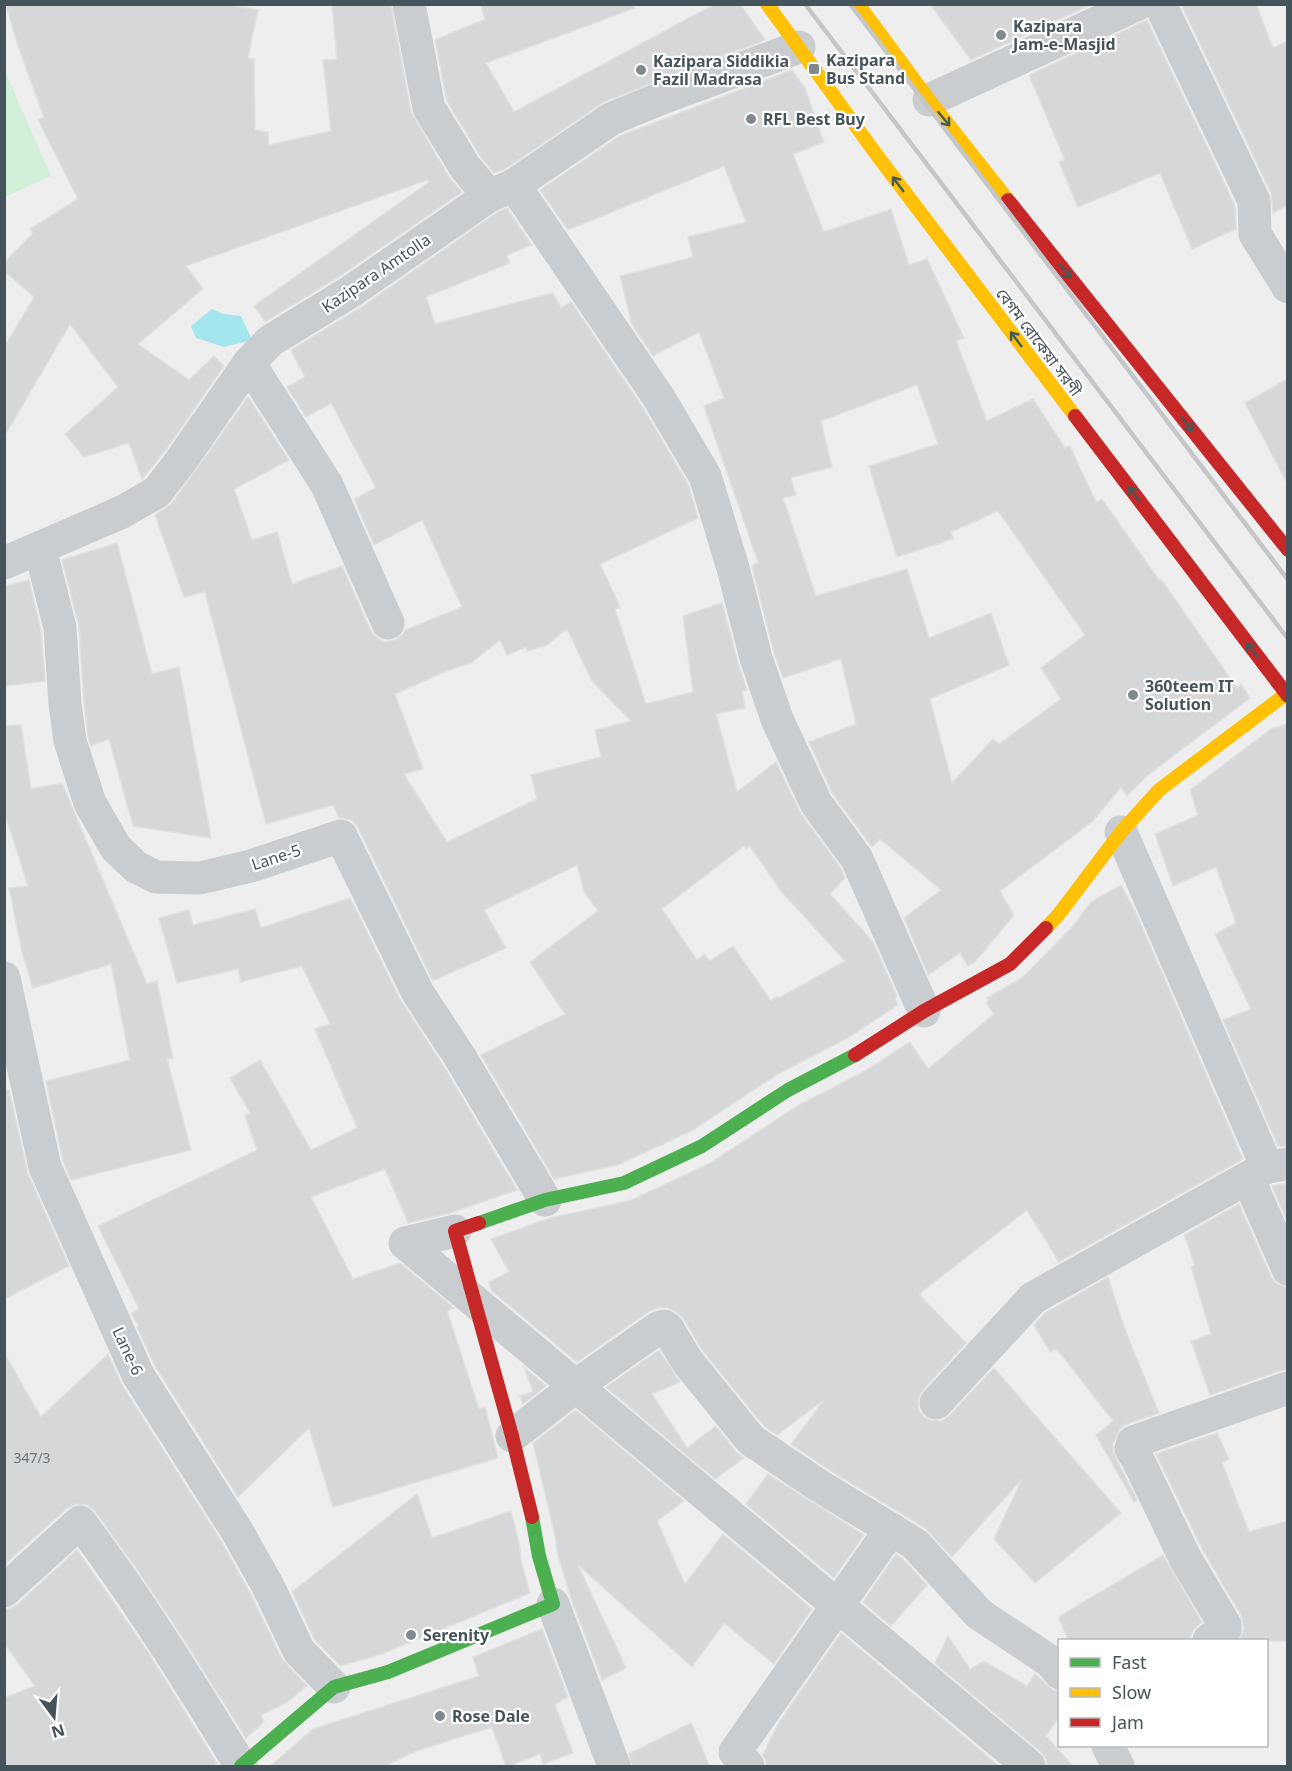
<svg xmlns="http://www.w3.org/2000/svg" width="1292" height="1771" viewBox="0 0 1292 1771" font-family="'Noto Sans','Noto Sans Bengali',sans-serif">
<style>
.green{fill:#d1efd9}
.water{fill:#a4e6ee}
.building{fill:#d6d7d8;stroke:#e0e0e1;stroke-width:1.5;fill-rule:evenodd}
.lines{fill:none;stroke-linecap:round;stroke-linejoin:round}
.street{stroke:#cacdcf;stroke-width:33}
.fast{stroke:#4caf50;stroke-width:14}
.slow{stroke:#ffc107;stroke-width:14}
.jam{stroke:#c62828;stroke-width:14}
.rail{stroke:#c4c6c8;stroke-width:4.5}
.oneway{stroke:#45585a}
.poi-dot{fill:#80898e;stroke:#fff;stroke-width:2}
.labels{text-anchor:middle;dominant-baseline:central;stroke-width:4.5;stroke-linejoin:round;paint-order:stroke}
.number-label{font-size:14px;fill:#6b757c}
.poi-label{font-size:16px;font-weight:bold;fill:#45535b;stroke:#fff;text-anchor:start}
.street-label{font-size:16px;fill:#45535b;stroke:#fff}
</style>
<rect width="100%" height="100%" fill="#efeeee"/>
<polygon class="green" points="4,69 51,176 5,197 4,197"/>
<polygon class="water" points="212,309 223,314 241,316 252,340 224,347 196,338 191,326"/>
<g class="building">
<polygon points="6,4 226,4 258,10 248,58 254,59 255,130 268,132 269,145 331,131 323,60 337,59 332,4 391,4 411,112 449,177 462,192 340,276 265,322 254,306 429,182 427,180 186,266 203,289 138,344 189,380 214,356 224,366 165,451 142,479 129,443 84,457 65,434 118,387 70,324 4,437 4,348 34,297 4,271 4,263 33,233 30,229 78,199 38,120 44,117 17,43"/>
<polygon points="480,4 634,4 635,8 486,63 514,112 715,4 740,4 765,40 604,102 505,169 494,173 480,156 447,101 435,40 485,19"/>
<polygon points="930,4 1092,4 971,60"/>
<polygon points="1181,4 1256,4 1273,48 1287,41 1287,206 1273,213 1271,193"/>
<polygon points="1147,20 1235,206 1236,229 1192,249 1160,173 1078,207 1059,162 1065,160 1029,75"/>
<path d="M 792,70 L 805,88 L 824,142 L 793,154 L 824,232 L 891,209 L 909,265 L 927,259 L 964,338 L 956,341 L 987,421 L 1033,399 L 1065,448 L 1070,446 L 1096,502 L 1102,499 L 1159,580 L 1161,579 L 1237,688 L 1241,684 L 1250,698 L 1148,775 L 1127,796 L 1121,787 L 1093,821 L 1000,891 L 1014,915 L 975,962 L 968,966 L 960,953 L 928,975 L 904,918 L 941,890 L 880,839 L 872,847 L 832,793 L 809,742 L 856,724 L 841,659 L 783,678 L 774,653 L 752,566 L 758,562 L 704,406 L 724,398 L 699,332 L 653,356 L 632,325 L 620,276 L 693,257 L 688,237 L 746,222 L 724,166 L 568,230 L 540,190 L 620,136 ZM 917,385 L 938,444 L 869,466 L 897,557 L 953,539 L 951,532 L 998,511 L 1085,635 L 1041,668 L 1061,699 L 999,744 L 993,739 L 952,783 L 930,699 L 1009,665 L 991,613 L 929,638 L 907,569 L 816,596 L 783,498 L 796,495 L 791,478 L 832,467 L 821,421 Z"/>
<path d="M 507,208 L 532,245 L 507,255 L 510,263 L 426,297 L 435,324 L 553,293 L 561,308 L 571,302 L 643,408 L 688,484 L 698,518 L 600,564 L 620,607 L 615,609 L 646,704 L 693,692 L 683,616 L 722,603 L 738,663 L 747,690 L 742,691 L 745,708 L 716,714 L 737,792 L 776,762 L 801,814 L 841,868 L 845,878 L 830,894 L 873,942 L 897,996 L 895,998 L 898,1005 L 846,1039 L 778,1074 L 693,1130 L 618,1165 L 554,1179 L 481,1055 L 565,1014 L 530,962 L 598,911 L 584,891 L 577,865 L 484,910 L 506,948 L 433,981 L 358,828 L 353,821 L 344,818 L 339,818 L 333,805 L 266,824 L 205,592 L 184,597 L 155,515 L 172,503 L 248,397 L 289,460 L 234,489 L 252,540 L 277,532 L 292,584 L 342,566 L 371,631 L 377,638 L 385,642 L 395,640 L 403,634 L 405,630 L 462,607 L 422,520 L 374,545 L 354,499 L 376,488 L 331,403 L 306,417 L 287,387 L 305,377 L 291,350 L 360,308 L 498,212 ZM 567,629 L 592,681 L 631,721 L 595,730 L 601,757 L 531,775 L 537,799 L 447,842 L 404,774 L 423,769 L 395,694 L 449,670 L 471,663 L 500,640 L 507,655 L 526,647 L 527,651 L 547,645 ZM 744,846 L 746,848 L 750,846 L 780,890 L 845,961 L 779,998 L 777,996 L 771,1001 L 733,946 L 710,961 L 704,954 L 697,960 L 662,909 Z"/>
<polygon points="1287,379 1287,483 1245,403"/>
<polygon points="117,543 152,674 179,667 211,838 133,826 109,739 91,746 88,737 84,702 79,627 62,560"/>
<polygon points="29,580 41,631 45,681 4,686 4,586"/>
<polygon points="1287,724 1287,1146 1278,1146 1223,1020 1251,1009 1215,934 1236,923 1216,867 1173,886 1155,834 1198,815 1190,790 1271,729"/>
<polygon points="21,725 31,789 62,783 147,984 157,981 173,1058 167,1059 191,1150 71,1180 63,1161 46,1081 130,1060 111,964 33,988 23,956 9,888 28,886 4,811 4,726"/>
<polygon points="1121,885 1136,913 1243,1159 1059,1262 1027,1210 919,1294 966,1343 922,1391 918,1399 918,1409 923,1416 932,1421 942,1421 949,1416 994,1368 1121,1513 1035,1583 994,1539 1022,1479 952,1557 925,1528 828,1469 791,1444 824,1400 777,1435 764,1426 702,1350 684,1319 675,1311 666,1307 658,1308 648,1312 577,1362 492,1291 489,1282 509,1272 491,1239 550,1218 632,1200 712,1162 797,1106 865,1071 910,1042 928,1069 994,1014 986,1003 989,1000 987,998 1023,977 1072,927 1091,902"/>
<polygon points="350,898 401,1001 444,1067 517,1190 450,1213 408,1223 385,1169 311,1197 353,1279 400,1263 454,1308 447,1311 479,1409 485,1407 498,1458 333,1507 309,1428 238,1497 155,1366 137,1327 139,1326 131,1313 139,1309 98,1226 257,1150 245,1116 250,1113 230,1078 260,1060 311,1150 357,1128 315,1029 330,1024 302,966 241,982 238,969 177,983 159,918 189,910 193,925 255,909 261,928"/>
<polygon points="9,1090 28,1174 69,1266 4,1299 4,1091"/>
<polygon points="1287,1183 1287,1221 1272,1186"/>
<polygon points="1239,1204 1271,1277 1277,1284 1287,1287 1287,1370 1282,1370 1210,1395 1191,1341 1211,1334 1191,1267 1195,1265 1184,1235"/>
<polygon points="1108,1277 1124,1327 1159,1413 1127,1424 1120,1429 1113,1444 1113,1452 1137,1500 1134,1502 1096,1435 1113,1421 1057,1349 1050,1352 1034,1325 1045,1313"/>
<polygon points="659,1350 680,1382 652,1394 687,1448 716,1426 736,1452 744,1458 715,1479 606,1387"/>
<polygon points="4,1353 41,1417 108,1354 122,1385 221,1541 251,1595 282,1659 307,1686 286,1703 261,1715 264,1722 246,1738 179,1632 138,1571 95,1511 87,1505 77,1504 67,1508 4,1565"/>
<polygon points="524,1367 546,1386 523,1404 520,1396 533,1392"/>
<polygon points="576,1410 684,1501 657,1521 685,1584 723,1534 812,1609 774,1664 724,1623 692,1667 578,1565 626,1668 602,1680 571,1598 557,1552 555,1535 533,1443"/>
<polygon points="1217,1433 1229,1459 1222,1462 1249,1532 1287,1521 1287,1641 1239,1641 1244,1629 1241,1615 1202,1549 1156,1454"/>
<polygon points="768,1474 864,1535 834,1578 746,1504"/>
<polygon points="417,1494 432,1538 511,1511 519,1542 521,1561 530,1593 382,1654 340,1666 315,1640 292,1592"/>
<polygon points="77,1550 148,1652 219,1767 218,1767 217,1763 213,1767 4,1767 4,1698 35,1686 4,1643 4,1609 9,1609 17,1605"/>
<polygon points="896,1554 903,1559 927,1585 891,1626 863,1602"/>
<polygon points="1163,1555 1202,1622 1192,1631 1190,1641 1069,1641 1058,1617"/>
<polygon points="542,1629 568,1697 555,1704 573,1753 543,1764 540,1754 506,1767 492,1727 416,1751 383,1767 269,1767 313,1729 479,1676 473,1657"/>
<polygon points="841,1633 1000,1767 766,1767 766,1761 763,1755 778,1724"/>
<polygon points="948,1636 970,1669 984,1661 1027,1686 1035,1674 1053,1690 1059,1691 1059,1717 1046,1736 1074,1767 1047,1767 1046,1759 1041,1752 935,1663"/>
<polygon points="691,1723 710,1767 632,1767 629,1754"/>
</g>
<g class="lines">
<g class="street">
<polyline points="409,4 429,108 465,167 489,196"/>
<polyline points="1160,4 1254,201 1255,234 1288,287"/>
<polyline points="929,100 1138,4"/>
<polyline points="514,185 659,398 705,476 733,568 756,658 777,719 816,803 857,859 924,1011"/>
<polyline points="249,363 327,485 388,623"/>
<polyline points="40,548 60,628 65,704 70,741 90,803 116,848 136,867 156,877 200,878 251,866 341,836 418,993 460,1057 545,1200"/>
<polyline points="4,563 122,512 157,492 180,462 249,363 270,341 350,292 489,196 514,185 611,119 657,100 799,47"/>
<polyline points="1121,832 1267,1167"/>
<polyline points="4,978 45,1167 138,1375 237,1531 268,1586 299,1651 334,1687"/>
<polyline points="1248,1178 1288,1269"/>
<polyline points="455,1231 405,1243 1029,1766"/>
<polyline points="936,1403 1033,1298 1267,1167 1288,1164"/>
<polyline points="512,1436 584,1380 658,1328 664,1326 668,1329 687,1361 751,1440 818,1485 915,1544 979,1614 1051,1662 1060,1673"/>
<path d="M 4,1591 L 80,1522 C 139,1600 190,1683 241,1766"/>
<polyline points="553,1604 614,1766"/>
<polyline points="1209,1640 1225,1629 1225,1625 1185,1558 1137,1458 1131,1449 1133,1442 1288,1388"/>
<polyline points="1108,1746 1118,1766"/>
<polyline points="748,1766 735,1752 891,1529"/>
</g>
<g class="fast">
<polyline points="479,1223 545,1200 624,1183 702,1146 788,1090 855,1055"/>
<polyline points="241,1766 334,1687 388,1672 553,1604 539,1556 532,1517"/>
</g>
<g class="slow">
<polyline points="767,4 879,158 1075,416"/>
<polyline points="858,4 929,100 1008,200"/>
<polyline points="1046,928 1059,914 1121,832 1159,790 1286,694"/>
</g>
<g class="jam">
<polyline points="1008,200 1288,550"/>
<polyline points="1075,416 1288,696"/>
<polyline points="855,1055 924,1011 1010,964 1046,928"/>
<polyline points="479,1223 455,1231 512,1436 532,1517"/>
</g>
<g class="rail">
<polyline points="805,4 1288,639"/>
<polyline points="850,4 1288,580"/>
</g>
</g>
<defs><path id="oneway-shaft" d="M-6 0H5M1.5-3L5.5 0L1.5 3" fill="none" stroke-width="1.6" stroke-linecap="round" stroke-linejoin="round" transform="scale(1.5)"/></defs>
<g class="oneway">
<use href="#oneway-shaft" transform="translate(944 119) rotate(51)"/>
<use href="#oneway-shaft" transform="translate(898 184) rotate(-127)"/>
<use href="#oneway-shaft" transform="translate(1065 271) rotate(51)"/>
<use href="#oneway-shaft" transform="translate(1016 339) rotate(-127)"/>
<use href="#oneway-shaft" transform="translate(1187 424) rotate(51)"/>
<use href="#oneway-shaft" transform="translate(1134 494) rotate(-127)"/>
<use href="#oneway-shaft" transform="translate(1252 650) rotate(-127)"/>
</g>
<g class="poi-dot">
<circle cx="1001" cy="35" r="6"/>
<rect x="808" y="63" width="12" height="12" rx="3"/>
<circle cx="641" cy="70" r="6"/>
<circle cx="751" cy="119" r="6"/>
<circle cx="1133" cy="695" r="6"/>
<circle cx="411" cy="1635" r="6"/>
<circle cx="440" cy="1716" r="6"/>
</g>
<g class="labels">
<g class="number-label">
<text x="32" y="1457">347/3</text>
</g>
<g class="poi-label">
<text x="1013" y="26">Kazipara<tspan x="1013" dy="18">Jam-e-Masjid</tspan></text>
<text x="826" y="60">Kazipara<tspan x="826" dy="18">Bus Stand</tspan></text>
<text x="653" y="61">Kazipara Siddikia<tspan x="653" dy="18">Fazil Madrasa</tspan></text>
<text x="763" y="119">RFL Best Buy</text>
<text x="1145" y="686">360teem IT<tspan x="1145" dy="18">Solution</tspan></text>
<text x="423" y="1635">Serenity</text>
<text x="452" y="1716">Rose Dale</text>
</g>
<g class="street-label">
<text transform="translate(376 273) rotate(-34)">Kazipara Amtolla</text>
<text transform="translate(1039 342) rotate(53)">বেগম রোকেয়া সরণী</text>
<text transform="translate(276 857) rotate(-18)">Lane-5</text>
<text transform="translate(128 1351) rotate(65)">Lane-6</text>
</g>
</g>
<rect width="1292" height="1771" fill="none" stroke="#45535b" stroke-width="12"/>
<rect x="1058" y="1639" width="210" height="108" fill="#ffffff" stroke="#b5babd" stroke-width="1.5"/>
<rect x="1070" y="1658" width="30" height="9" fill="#4caf50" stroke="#b5babd" stroke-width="1.5"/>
<text x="1112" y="1669" font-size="18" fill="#45535b">Fast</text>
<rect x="1070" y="1688" width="30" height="9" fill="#ffc107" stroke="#b5babd" stroke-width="1.5"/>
<text x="1112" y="1699" font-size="18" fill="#45535b">Slow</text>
<rect x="1070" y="1718" width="30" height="9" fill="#c62828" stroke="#b5babd" stroke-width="1.5"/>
<text x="1112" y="1729" font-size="18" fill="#45535b">Jam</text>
<g transform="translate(54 1717) rotate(164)" stroke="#ffffff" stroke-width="4.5" paint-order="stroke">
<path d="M0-4.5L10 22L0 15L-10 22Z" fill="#45535b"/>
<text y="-9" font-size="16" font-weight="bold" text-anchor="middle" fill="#45535b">N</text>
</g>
</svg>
